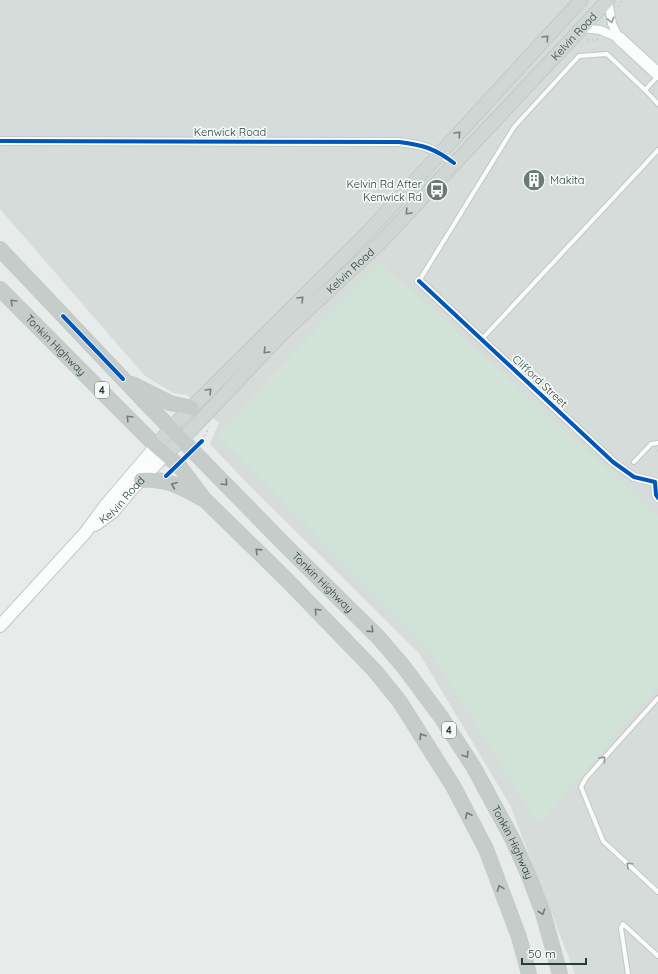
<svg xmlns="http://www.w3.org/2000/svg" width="658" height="974" viewBox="0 0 658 974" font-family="Quicksand,sans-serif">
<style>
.built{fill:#d5dcd9}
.green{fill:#d1e3d7}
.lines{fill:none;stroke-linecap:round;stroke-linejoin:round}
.service-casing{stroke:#c4c8c6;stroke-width:6}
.minor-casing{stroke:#c4c8c6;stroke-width:10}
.secondary-casing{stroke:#c3c9c6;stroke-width:14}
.primary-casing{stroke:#c2cac8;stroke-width:15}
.trunk-casing{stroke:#c2cac8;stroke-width:16}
.path{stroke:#c2cbc8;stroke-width:1.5;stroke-dasharray:2 3;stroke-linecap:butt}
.service{stroke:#fbfcfc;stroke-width:4}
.minor{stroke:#fbfcfc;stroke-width:8}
.secondary{stroke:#fbfcfc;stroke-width:12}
.primary{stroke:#cfd6d4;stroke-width:13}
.trunk{stroke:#c6ccca;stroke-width:14}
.cycleway-casing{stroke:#f5f9f7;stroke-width:6}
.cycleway{stroke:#0057b8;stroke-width:4}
.oneway{stroke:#909d9a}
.oneway2{stroke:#71827e}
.oneway3{stroke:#6d7e7a}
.labels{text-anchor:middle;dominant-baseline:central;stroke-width:3.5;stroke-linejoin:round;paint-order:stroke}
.shield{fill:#f5f9f7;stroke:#637671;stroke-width:1}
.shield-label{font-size:10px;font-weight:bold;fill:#253e38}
.street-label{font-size:11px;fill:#253e38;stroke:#f5f9f7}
.poi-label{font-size:11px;fill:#253e38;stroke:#f5f9f7;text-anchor:start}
</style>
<rect width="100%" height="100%" fill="#e7ebe9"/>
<polygon class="built" points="0,0 658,0 658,974 575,974 510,805 419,653 249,485 210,444 219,423 187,395 173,393 145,376 0,209"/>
<polygon class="green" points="380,262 658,516 658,687 538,824 428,648 217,434"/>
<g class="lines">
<g class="service-casing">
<g id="service">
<polyline points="645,90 658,104"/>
<polyline points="419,281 514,127 579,56 607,54 645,90 658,76"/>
<polyline points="481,340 658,150"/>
<polyline points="634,462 651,444 658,443"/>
<polyline points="658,698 586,778 581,787 603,841 658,892"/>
<polyline points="628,974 621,928 623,924 658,956"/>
</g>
</g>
<g class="minor-casing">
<g id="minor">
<polyline points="608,0 612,24 619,38"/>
<polyline points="582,28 600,30 619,38"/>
<path d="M 0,141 L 399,142 C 423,145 434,148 454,163"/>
<polyline points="419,281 613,462 634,477 655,482 656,495 658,498"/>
</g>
</g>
<g class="secondary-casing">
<g id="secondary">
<polyline points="619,38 658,74"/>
<path id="s1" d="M 95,525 L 113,512 L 132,489 L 166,454"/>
<polyline points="0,626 85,533 105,506 156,446"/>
</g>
</g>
<g class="primary-casing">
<g id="primary">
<polyline points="156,446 171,428 368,232 581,0"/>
<path id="s2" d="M 166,454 L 194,427 L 284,332 L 379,244 L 608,0"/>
</g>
</g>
<g class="trunk-casing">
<g id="trunk">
<path id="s3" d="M 0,249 L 145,402 L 287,547 L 379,638 L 403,666 L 441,717 L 473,766 L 513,840 L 529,876 L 543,913 L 560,974"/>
<path id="s4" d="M 0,289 L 156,446 L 180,467 L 205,500 L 285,578 L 375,671 L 400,702 L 453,786 L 486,849 L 519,937 L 529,974"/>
<polyline points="132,384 170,403 192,408"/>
<path d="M 141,480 C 165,478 180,486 201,498"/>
</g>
</g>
<g class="path">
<polyline points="618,7 622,0"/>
<polyline points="587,40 597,40 599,38"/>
<polyline points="202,441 209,427"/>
<polyline points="658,450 658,451"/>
</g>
<use href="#service" class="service"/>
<use href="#minor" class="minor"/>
<use href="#secondary" class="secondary"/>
<use href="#primary" class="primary"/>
<use href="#trunk" class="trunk"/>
<g class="cycleway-casing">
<g id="cycleway">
<path d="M 0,141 L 399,142 C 423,145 434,148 454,163"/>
<polyline points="419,281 613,462 634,477 655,482 656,495 658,498"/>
<polyline points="63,316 123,379"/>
<polyline points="166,476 202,441"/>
</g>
</g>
<use href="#cycleway" class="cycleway"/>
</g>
<defs><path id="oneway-chevron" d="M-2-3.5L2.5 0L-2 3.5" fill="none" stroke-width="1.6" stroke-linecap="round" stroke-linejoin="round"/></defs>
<g class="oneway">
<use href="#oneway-chevron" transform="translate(611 20) rotate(75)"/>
<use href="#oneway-chevron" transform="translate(603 759) rotate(-48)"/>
<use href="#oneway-chevron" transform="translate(629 865) rotate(-137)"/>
</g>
<g class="oneway2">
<use href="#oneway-chevron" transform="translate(546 38) rotate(-47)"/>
<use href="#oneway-chevron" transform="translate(458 134) rotate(-47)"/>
<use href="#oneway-chevron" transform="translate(408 212) rotate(133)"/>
<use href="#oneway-chevron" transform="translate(301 299) rotate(-45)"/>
<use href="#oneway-chevron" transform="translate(266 351) rotate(134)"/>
<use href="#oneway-chevron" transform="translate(209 391) rotate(-45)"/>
</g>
<g class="oneway3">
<use href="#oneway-chevron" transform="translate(13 302) rotate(-135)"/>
<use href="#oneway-chevron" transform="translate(129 418) rotate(-135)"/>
<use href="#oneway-chevron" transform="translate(225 483) rotate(46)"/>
<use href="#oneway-chevron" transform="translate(174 485) rotate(-158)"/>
<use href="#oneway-chevron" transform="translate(258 551) rotate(-136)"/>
<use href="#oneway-chevron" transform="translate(317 611) rotate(-134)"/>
<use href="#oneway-chevron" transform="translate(371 630) rotate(44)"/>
<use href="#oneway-chevron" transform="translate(422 736) rotate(-122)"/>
<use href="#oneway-chevron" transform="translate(466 755) rotate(57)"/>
<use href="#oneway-chevron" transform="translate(468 815) rotate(-117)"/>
<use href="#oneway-chevron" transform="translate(500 888) rotate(-111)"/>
<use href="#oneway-chevron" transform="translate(542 912) rotate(71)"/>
</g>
<defs>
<g id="building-disc" transform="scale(1.15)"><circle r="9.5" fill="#697b76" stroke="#f5f9f7"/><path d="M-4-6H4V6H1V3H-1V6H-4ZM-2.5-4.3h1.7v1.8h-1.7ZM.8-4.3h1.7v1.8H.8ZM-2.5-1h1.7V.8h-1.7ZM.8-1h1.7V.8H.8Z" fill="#fff"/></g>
<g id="bus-disc" transform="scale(1.15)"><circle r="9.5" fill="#697b76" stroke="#f5f9f7"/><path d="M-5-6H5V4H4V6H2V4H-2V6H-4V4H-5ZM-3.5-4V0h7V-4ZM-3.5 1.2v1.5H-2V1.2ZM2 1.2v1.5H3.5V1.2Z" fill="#fff"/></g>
</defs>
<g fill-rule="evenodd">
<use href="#building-disc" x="534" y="180"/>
<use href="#bus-disc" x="437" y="190"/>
</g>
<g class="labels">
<g class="shield">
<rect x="95" y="382" width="14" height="16" rx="3"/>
<rect x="442" y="722" width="14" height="16" rx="3"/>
</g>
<g class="shield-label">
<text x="102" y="390">4</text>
<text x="449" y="730">4</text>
</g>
<g class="street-label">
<text stroke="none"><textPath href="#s2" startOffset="584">Kelvin Road</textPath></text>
<text x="230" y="132">Kenwick Road</text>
<text stroke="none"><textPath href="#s2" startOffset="260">Kelvin Road</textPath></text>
<text stroke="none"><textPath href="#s4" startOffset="79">Tonkin Highway</textPath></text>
<text transform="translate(540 381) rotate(43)">Clifford Street</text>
<text stroke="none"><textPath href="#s1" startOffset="37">Kelvin Road</textPath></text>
<text stroke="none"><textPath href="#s3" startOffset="464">Tonkin Highway</textPath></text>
<text stroke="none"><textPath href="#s3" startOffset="788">Tonkin Highway</textPath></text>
</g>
<g class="poi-label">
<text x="550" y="180">Makita</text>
<text x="422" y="184" text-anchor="end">Kelvin Rd After<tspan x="422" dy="13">Kenwick Rd</tspan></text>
</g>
</g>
<path d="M522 958v6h64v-6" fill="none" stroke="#253e38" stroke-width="2"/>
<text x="528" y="958" font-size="12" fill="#253e38" stroke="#f5f9f7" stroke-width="3" paint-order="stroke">50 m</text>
</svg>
